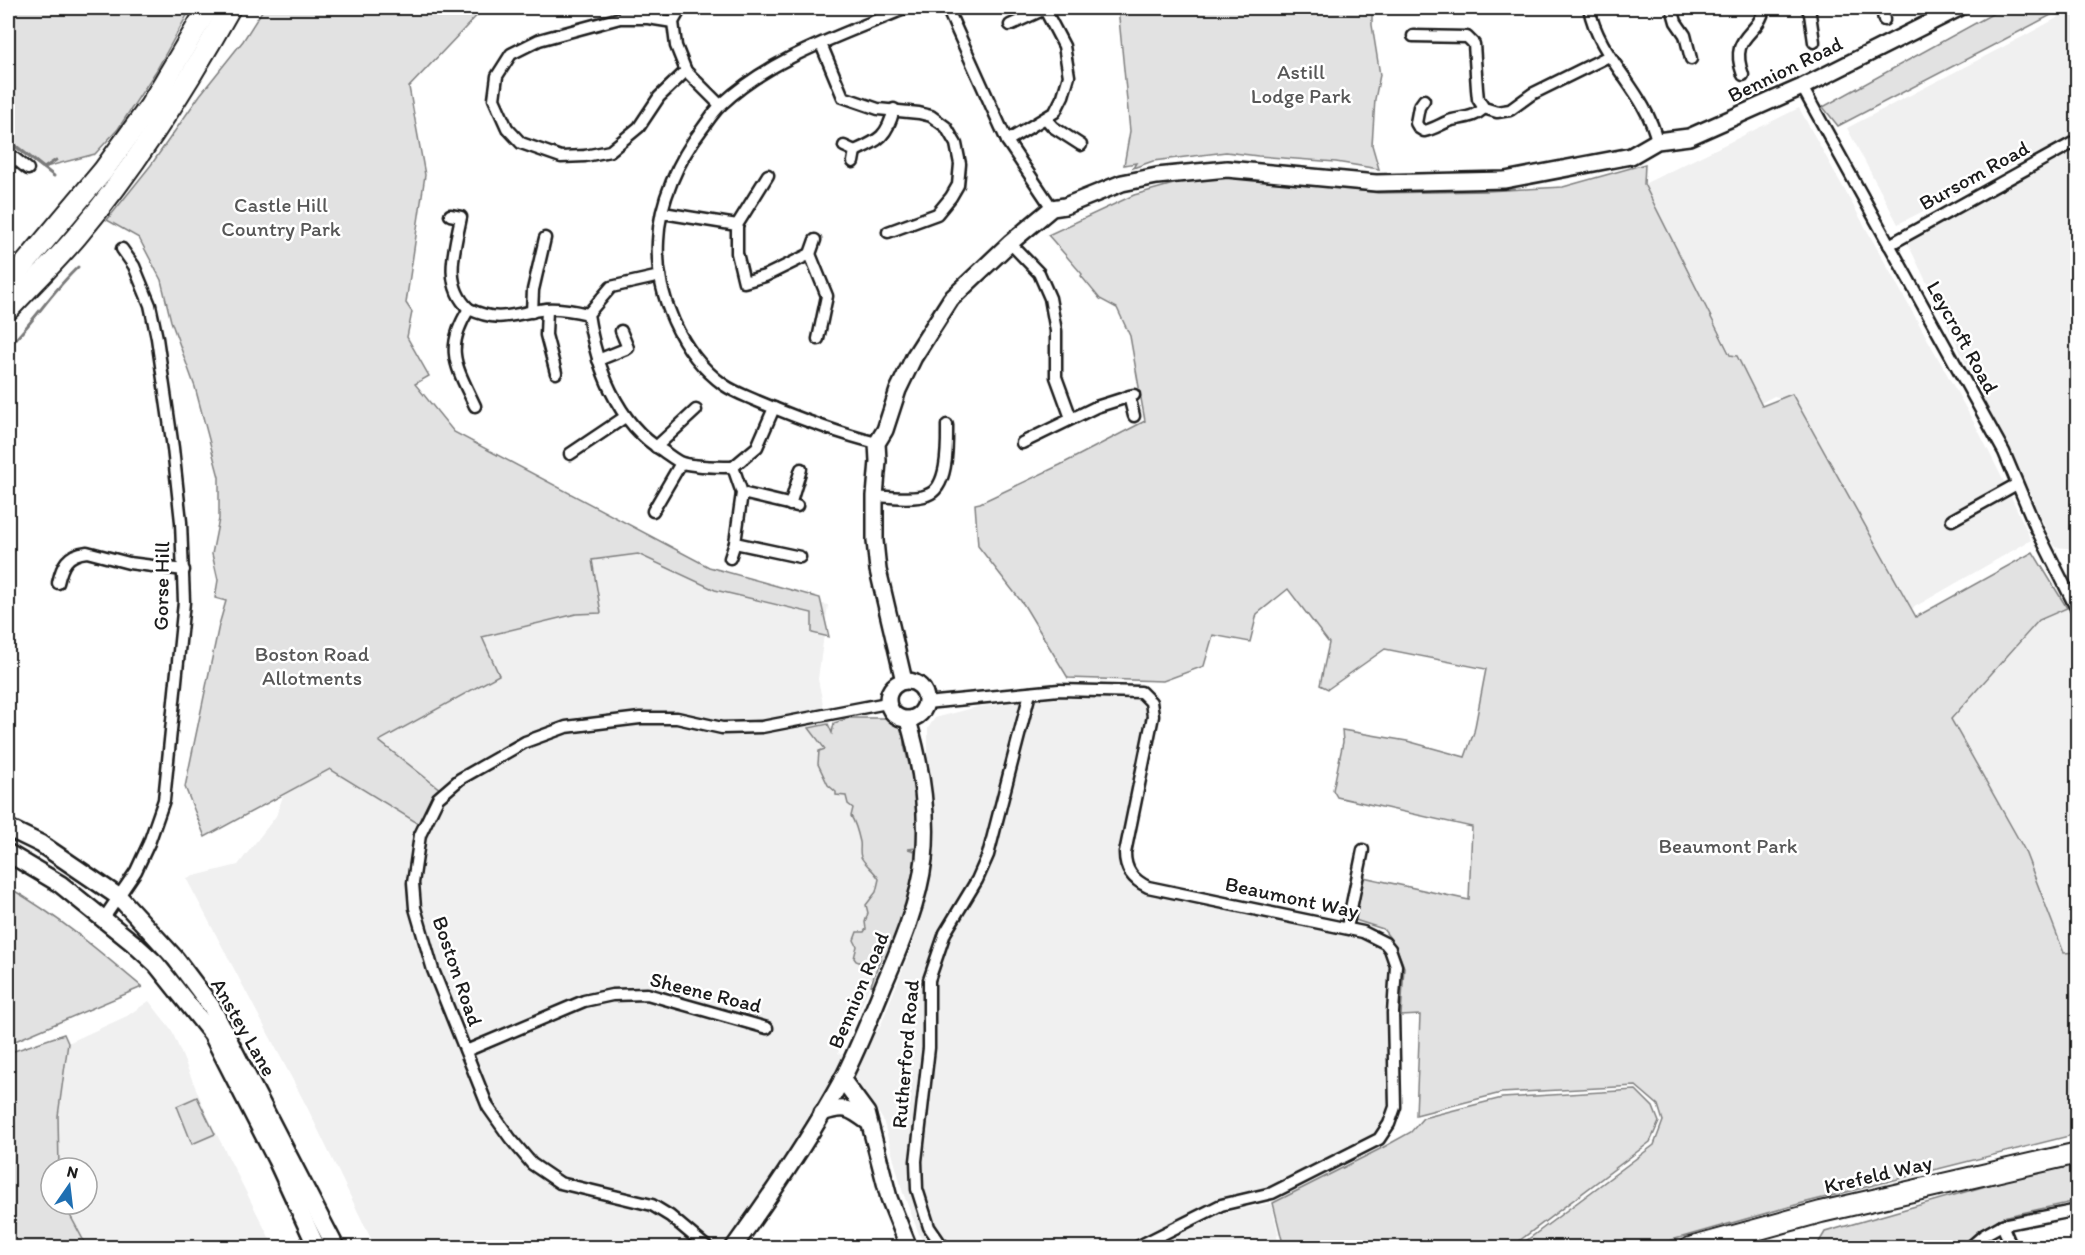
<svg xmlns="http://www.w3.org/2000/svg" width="2085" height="1255" viewBox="0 0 2085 1255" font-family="Itim,sans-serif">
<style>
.built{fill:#f0f0f0}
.green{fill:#e2e2e2;stroke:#7f7f7f;stroke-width:1.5}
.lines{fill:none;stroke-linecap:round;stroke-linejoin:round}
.stream{stroke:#7a7a7a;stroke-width:3}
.street-casing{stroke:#1c1c1c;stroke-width:15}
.secondary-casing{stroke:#1c1c1c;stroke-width:20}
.primary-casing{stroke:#1c1c1c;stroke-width:21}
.highway-casing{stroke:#1c1c1c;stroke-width:24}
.street{stroke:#fff;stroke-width:10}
.secondary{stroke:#fff;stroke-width:15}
.primary{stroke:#fff;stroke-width:16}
.highway{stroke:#fff;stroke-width:20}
.labels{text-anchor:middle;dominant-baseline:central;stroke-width:5;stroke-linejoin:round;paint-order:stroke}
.street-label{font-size:21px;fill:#1c1c1c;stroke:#fff}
.park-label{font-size:21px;fill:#575757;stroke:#fff}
</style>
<rect width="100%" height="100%" fill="#fff"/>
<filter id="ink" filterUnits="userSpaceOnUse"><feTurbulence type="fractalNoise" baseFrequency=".0167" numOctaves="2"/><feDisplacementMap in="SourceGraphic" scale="12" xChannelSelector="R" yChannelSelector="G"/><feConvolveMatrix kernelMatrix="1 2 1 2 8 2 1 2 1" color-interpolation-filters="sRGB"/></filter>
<g filter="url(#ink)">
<g class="built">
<polygon points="2075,8 2077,8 2077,549 2055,547 1907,242 2047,163 2039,152 1898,224 1847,128 2028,34"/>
<polygon points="1799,108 1978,430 2008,490 2031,540 1911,609 1796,401 1774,396 1757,405 1644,184"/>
<polygon points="638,554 807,601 828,605 818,679 824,709 857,787 900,863 894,905 877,967 865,998 838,1053 852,1058 733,1248 375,1247 307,1107 186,878 238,865 276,816 283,796 330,769 441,790 379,742 498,675 482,637 576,614 601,613 591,560"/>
<polygon points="2067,608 2078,627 2077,952 2064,953 2024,849 1950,719 2039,620"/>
<polygon points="1073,696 1133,697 1141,699 1146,704 1148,712 1119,849 1119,861 1127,880 1138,888 1316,929 1360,935 1378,943 1386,953 1391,966 1390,1079 1386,1115 1381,1128 1374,1136 1273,1188 1240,1192 1225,1197 1116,1247 927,1247 919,1234 903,1193 883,1120 875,1107 858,1093 852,1082 851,1077 869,1039 880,1027 910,951 931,867 935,831 931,804 928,763 928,728 935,718 977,707"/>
<polygon points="149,1001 171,1029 207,1115 274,1247 87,1247 64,1205 87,1204 87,1168 59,1168 58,1160 58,1116 68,1043 127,1016"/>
<polygon points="1271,1203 1278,1233 1277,1237 1279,1246 1282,1247 1155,1247 1223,1213"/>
</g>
<g class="green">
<polygon points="8,8 191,8 156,71 118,129 95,154 42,168 8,142"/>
<polygon points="264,8 484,8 409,87 425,175 406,303 412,312 407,337 429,376 415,384 454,432 709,567 820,598 829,637 812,633 812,613 715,590 638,554 592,560 601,613 576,614 482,637 499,675 379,741 441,790 419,824 330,769 205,837 185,787 219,625 226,601 215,598 218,580 212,554 219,519 219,477 195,387 171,321 161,280 139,238 107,220 151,165 200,95 243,41"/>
<polygon points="1118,8 1372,8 1372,25 1380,75 1375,99 1372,145 1379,169 1336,162 1258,156 1226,152 1153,161 1133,168 1136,163 1124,165 1130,131"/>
<polygon points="2003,8 2055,8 2057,12 1838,126 1823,107"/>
<polygon points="1645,164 1644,184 1730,355 1737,356 1762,406 1792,394 1916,617 2033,552 2067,608 2039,620 1951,719 2024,849 2064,953 2077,952 2077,1134 1799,1204 1647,1247 1518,1247 1654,1145 1663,1121 1658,1105 1636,1086 1501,1093 1416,1115 1420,1015 1401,1016 1404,967 1396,946 1383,929 1355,920 1363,877 1469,900 1472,827 1337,797 1333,790 1343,742 1342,730 1407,741 1465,757 1474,732 1486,669 1385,649 1328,689 1320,685 1329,643 1288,589 1257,614 1250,642 1213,635 1204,666 1163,681 1068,678 1024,605 978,546 975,504 980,503 1060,465 1145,421 1130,336 1117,308 1100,299 1081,276 1082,274 1048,235 1134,195 1195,178 1270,178 1378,193 1487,191 1563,187"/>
<path d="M 849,718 L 885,718 L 900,725 L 904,736 L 904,745 L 914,784 L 918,826 L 916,848 L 908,849 L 915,851 C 914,861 915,869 913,879 C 905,916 890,951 875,987 L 871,985 L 886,941 L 883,944 L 878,959 L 874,954 L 872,954 L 864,964 L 856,961 L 854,958 L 857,946 L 854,940 L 857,932 L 864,932 L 866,929 L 865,922 L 868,913 L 866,905 L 876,892 L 879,879 C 874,870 865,865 861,857 C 859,852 861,847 860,842 C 858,833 856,824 851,816 L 853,808 L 848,804 L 846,796 L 836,795 L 836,792 L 828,785 L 818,764 L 819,751 L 825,749 L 809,728 L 828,724 L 832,733 L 834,723 Z"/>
<path d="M 8,887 C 58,916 97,949 142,987 L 8,1044 Z"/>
<polygon points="64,1034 68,1043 58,1116 59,1168 51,1168 51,1204 64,1204 87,1247 8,1247 8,1053"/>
<path d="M 1636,1090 L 1653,1107 L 1659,1122 L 1650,1142 L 1511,1247 L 1378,1247 C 1372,1245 1366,1241 1360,1240 C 1337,1234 1310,1251 1283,1244 L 1273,1203 L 1382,1148 L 1411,1132 L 1423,1118 L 1502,1098 Z"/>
<polygon points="197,1097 215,1134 192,1144 177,1106"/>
<polygon points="2077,1160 2077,1201 2003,1217 1959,1247 1828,1248 1819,1242 1825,1232"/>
</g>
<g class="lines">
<g class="stream">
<polyline points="11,142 54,176"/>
<polyline points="44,168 56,160"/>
<polyline points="8,173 10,175"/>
<path d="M 8,347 C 34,322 52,291 78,267"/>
</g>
<g class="street-casing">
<g id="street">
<polyline points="681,8 673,22 676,46 686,71 720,105"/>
<polyline points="947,8 1007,141 1052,208"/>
<path d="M 1589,8 C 1599,59 1646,91 1657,141"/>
<polyline points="1672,8 1676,22 1685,35 1691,59"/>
<polyline points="1807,8 1810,14 1814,42"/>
<polyline points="1882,8 1884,20"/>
<polyline points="673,22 648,18 620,18 539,40 511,54 497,76 494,99 507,128 521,143 561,157 585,156 610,151 639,127 659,97 686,71"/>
<polyline points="1010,25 1045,9"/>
<polyline points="1413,36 1467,37 1474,44 1477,89 1478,99 1484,108 1497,112 1510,110 1532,94 1609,56"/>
<polyline points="821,44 843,97 878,109 919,113 931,116 946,127 956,144 960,164 958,185 951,197 937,214 888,232"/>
<path d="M 1743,75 C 1728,34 1759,37 1764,8"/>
<polyline points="1802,87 2004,452 2036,528 2078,612"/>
<path d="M 1424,100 L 1419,107 L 1416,123 L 1419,128 L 1424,131 C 1435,129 1442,123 1452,120 C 1464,117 1474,118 1484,108"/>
<polyline points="1046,119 1053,127 1081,145"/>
<polyline points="1007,141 1055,112 1063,96 1069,76 1064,46 1044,8"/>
<polyline points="844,146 855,151 853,162"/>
<path d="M 855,151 C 879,140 887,137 894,109"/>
<polyline points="8,153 28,169"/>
<polyline points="663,213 737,225 737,253 744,282 765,276 810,254 827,296 818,339"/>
<path d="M 450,215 L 461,217 C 455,248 442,284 469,309"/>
<polyline points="737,225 768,175"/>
<polyline points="1010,243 1039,273 1050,298 1056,331 1056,377 1071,418"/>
<polyline points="1889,245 2078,140"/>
<polyline points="810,254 815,240"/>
<path d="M 660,276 L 611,287 L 588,314 C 596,365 616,423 663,451 C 669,455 676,461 682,463 C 697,467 717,467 733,467 L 757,447 L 774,408"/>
<polyline points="547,309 546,335 556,373"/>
<polyline points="532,312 533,290 545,238"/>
<polyline points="598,360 628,348 621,331"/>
<polyline points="1129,396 1134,416"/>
<path d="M 475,406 C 457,367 443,350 469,309 C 501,324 514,313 546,309 C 560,308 575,311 588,314"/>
<path d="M 877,443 C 836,433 795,417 757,401 C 746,396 734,392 724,385 C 681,354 655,294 658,241 C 659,202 679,159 702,129 C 708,121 714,111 722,104 C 772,57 843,35 906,8"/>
<polyline points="1022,443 1096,407 1134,395"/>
<polyline points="656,447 696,410"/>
<polyline points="570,454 625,417"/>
<polyline points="742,493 797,506"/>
<path d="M 875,496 C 888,497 916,500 927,495 C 949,488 947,443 947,425"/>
<polyline points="790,505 801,469"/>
<polyline points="653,511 681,463"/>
<polyline points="1952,520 2017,484"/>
<polyline points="735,543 800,557"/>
<polyline points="730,558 735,543 742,493 733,467"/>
<path d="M 58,583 C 62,565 67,554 87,552 L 129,563 L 184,570"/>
<path d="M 926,703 L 1059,690 L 1141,692 L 1151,702 L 1153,716 L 1125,853 C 1125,870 1133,880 1148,887 L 1363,932 L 1385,943 L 1390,949 L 1396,966 L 1393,1013 L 1395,1107 L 1389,1124 L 1379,1139 L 1272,1193 L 1221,1205 L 1135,1248"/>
<polyline points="104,918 136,871 149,843 164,800 184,602 181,522 173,448 157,338 150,305 134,266 122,249"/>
<polyline points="1347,928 1363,850"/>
<polyline points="466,1051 584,1001 612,995 647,994 767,1028"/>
<polyline points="2002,1225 2012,1248"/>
<polyline points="708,1248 670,1216 652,1205 560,1183 532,1164 510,1138 488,1107 433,970 415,908 413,883 420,835 438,798 460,779 525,742 566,727 640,718 677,718 722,728 762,727 887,703"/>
<polyline points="946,1248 940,1243 929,1227 917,1189 916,1161 929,1048 929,980 945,933 977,880 988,855 1030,693"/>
<polyline points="1969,1248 1984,1235 2002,1225 2078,1210"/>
</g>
</g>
<g class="secondary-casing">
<g id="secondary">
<circle cx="907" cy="700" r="19"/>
<polyline points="904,681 878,570 875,541 875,496 878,461 877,443 885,430 898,390 914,357 951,299 1010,243 1052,208 1065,206 1122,183 1157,176 1227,169 1376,183 1505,180 1631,156 1657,141 1689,137 1802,87 1959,8"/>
<polyline points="842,1079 867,1113 889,1198 909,1248"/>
<path d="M 822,1113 C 845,1105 849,1108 868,1122"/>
<path d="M 733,1248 C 772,1194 810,1138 842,1080 C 858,1049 871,1016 884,984 C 901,945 919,902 924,859 C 929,812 921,765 908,720"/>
</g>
</g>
<g class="primary-casing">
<g id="primary">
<polyline points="8,828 41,844 119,897 175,958 211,1006 336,1248"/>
<polyline points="8,853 60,884 133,943 156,964 212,1034 276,1159 317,1248"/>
</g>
</g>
<g class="highway-casing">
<g id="highway">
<polyline points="8,284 103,171 150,106 208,8"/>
<path d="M 8,310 C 30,286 55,262 77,236 C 136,166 186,87 230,8"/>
<polyline points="1690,1248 1821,1212 2078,1153"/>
</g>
</g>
<use href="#street" class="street"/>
<use href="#secondary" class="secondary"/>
<use href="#primary" class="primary"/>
<use href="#highway" class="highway"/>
</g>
</g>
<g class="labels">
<g class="street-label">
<text transform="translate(1785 69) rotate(-26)">Bennion Road</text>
<text transform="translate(1974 175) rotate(-29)">Bursom Road</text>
<text transform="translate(1963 337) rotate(61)">Leycroft Road</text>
<text transform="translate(161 586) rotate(-89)">Gorse Hill</text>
<text transform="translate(1292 897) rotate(12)">Beaumont Way</text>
<text transform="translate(458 971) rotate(71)">Boston Road</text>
<text transform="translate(858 990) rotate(-67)">Bennion Road</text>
<text transform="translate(706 992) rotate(14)">Sheene Road</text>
<text transform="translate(244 1027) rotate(60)">Anstey Lane</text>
<text transform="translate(905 1054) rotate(-85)">Rutherford Road</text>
<text transform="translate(1878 1174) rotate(-13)">Krefeld Way</text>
</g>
<g class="park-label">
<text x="1301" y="71">Astill<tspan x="1301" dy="24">Lodge Park</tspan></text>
<text x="281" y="204">Castle Hill<tspan x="281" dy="24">Country Park</tspan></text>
<text x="312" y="653">Boston Road<tspan x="312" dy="24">Allotments</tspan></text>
<text x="1728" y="845">Beaumont Park</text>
</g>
</g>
<rect width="2085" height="1255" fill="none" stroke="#fff" stroke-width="30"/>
<rect x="15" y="15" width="2055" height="1225" fill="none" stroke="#1c1c1c" stroke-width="2" filter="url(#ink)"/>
<g transform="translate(69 1186) rotate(14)"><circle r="28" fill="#ffffff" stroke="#a4a4a4" stroke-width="1.5"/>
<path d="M0-4.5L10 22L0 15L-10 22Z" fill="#1f6fb2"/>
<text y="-9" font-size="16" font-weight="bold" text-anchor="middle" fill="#1c1c1c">N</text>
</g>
</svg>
